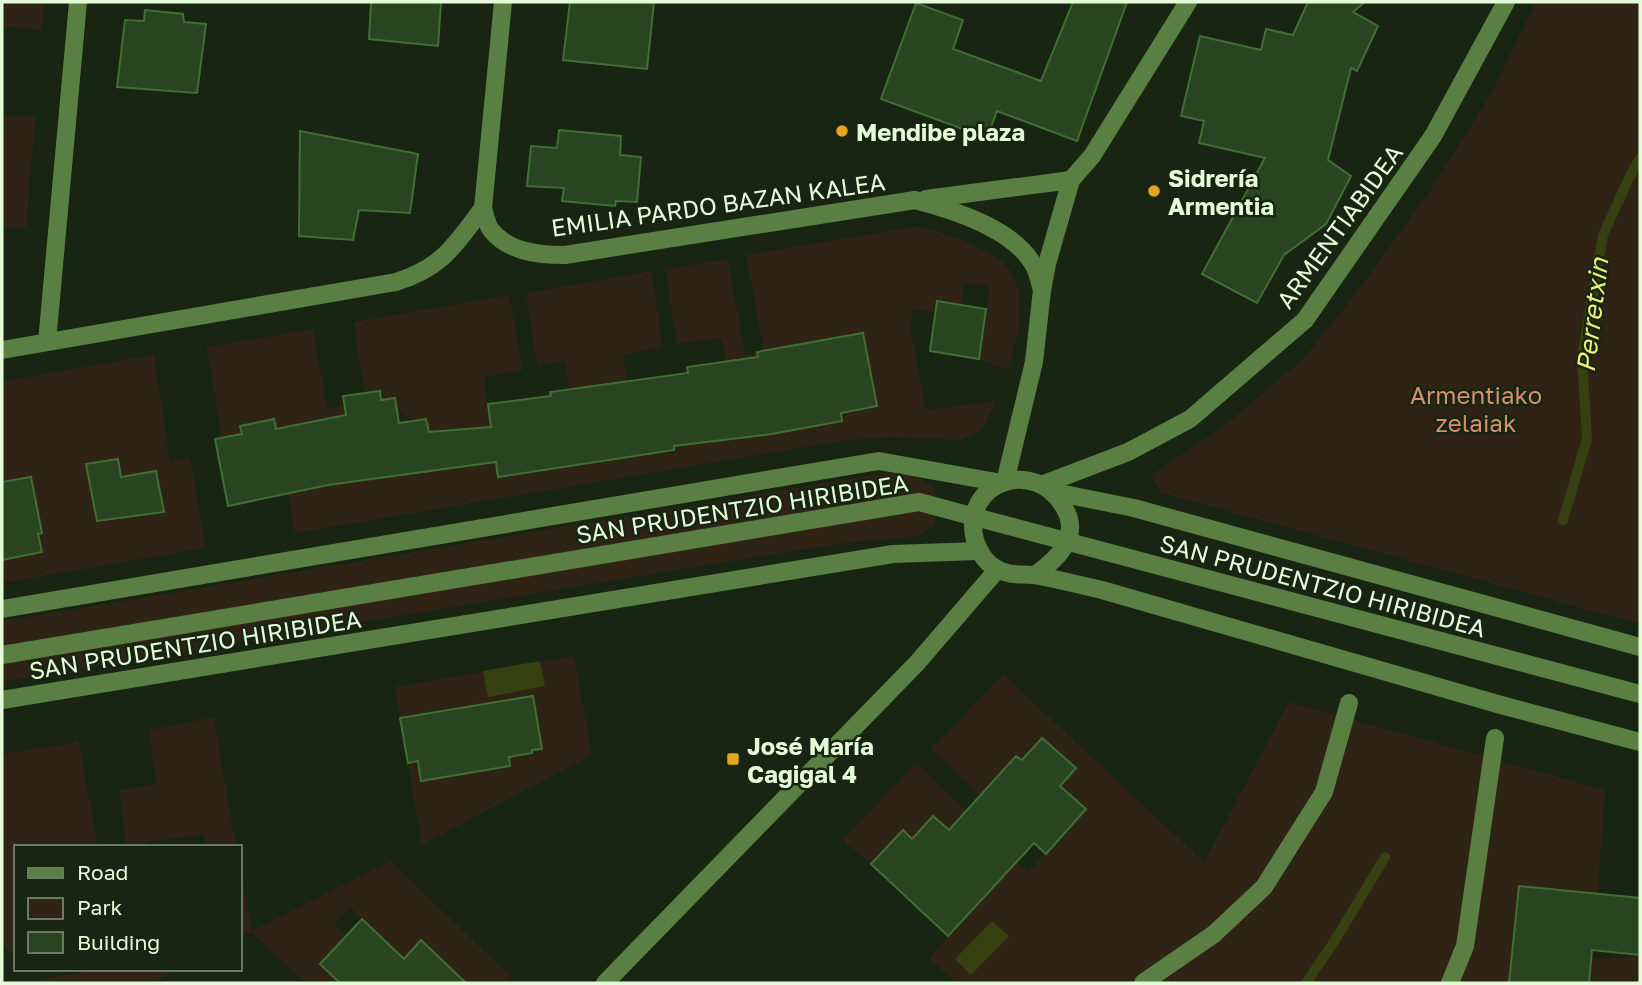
<svg xmlns="http://www.w3.org/2000/svg" width="1642" height="985" viewBox="0 0 1642 985" font-family="'Golos Text',sans-serif">
<style>
.green{fill:#2f2316}
.water{fill:#364010}
.lines{fill:none;stroke-linecap:round;stroke-linejoin:round}
.stream{stroke:#364010;stroke-width:10}
.building{fill:#284420;stroke:#416e35;stroke-width:2}
.minor{stroke:#5a7f42;stroke-width:18}
.poi-dot{fill:#e7a51b;stroke:#172512;stroke-width:2.5}
.labels{text-anchor:middle;dominant-baseline:central;stroke-width:5;stroke-linejoin:round;paint-order:stroke}
.poi-label{font-size:24px;font-weight:bold;fill:#e4fbda;stroke:#172512;text-anchor:start}
.street-label{font-size:24px;fill:#e4fbda;stroke:#172512}
.park-label{font-size:24px;fill:#d48f6d;stroke:#172512}
.water-label{font-size:26px;font-style:italic;fill:#ebf073;stroke:#172512}
</style>
<rect width="100%" height="100%" fill="#172512"/>
<g class="green">
<polygon points="2,2 44,2 41,30 2,26"/>
<polygon points="1536,2 1640,2 1640,624 1161,493 1151,475 1224,426 1303,359 1350,301 1430,191 1489,97"/>
<polygon points="2,115 35,117 26,228 2,227"/>
<path d="M 920,226 C 943,232 995,250 1009,269 C 1028,297 1018,340 1007,370 L 979,359 L 989,286 L 964,283 L 961,305 L 937,302 L 936,312 L 913,309 L 910,327 L 926,410 L 996,401 L 982,430 L 960,440 L 891,437 L 841,441 L 295,533 L 288,493 L 309,489 L 297,425 L 276,429 L 274,419 L 241,426 L 242,434 L 222,438 L 207,347 L 313,329 L 327,408 L 345,405 L 355,482 L 443,470 L 438,431 L 429,432 L 426,419 L 414,421 L 381,400 L 380,391 L 364,393 L 354,322 L 509,295 L 523,370 L 484,377 L 498,476 L 540,471 L 589,387 L 569,389 L 565,361 L 537,366 L 526,293 L 651,271 L 663,347 L 623,355 L 637,455 L 674,450 L 673,440 L 727,362 L 721,338 L 677,344 L 665,269 L 728,259 L 745,355 L 757,352 L 772,434 L 842,422 L 841,413 L 877,406 L 863,334 L 764,351 L 746,255 Z"/>
<polygon points="154,355 170,461 190,458 206,548 2,583 2,560 42,552 38,534 42,533 31,477 2,482 2,381"/>
<path d="M 884,473 C 922,474 947,482 934,526 L 919,536 L 846,543 L 756,557 L 2,682 L 2,621 Z"/>
<polygon points="574,656 592,755 422,845 408,763 418,761 422,781 510,766 509,757 532,753 532,750 542,748 533,696 400,718 395,687"/>
<polygon points="1003,674 1204,862 1289,702 1605,790 1598,893 1519,886 1509,982 1519,983 956,983 929,958 1001,878 934,816 912,839 902,830 871,864 842,840 917,763 1028,872 1086,809 1060,786 1075,768 1042,738 1022,760 1016,756 981,796 931,749"/>
<polygon points="214,717 236,847 207,847 204,834 148,842 148,847 126,847 119,790 156,784 149,730"/>
<polygon points="79,742 98,847 16,847 16,955 8,952 2,941 2,754"/>
<polygon points="391,861 511,977 505,983 444,983 455,973 421,941 404,959 350,907 334,924 347,936 320,964 341,983 306,983 251,932 240,938 240,866 252,931"/>
<polygon points="1640,955 1640,983 1589,983 1591,958 1612,959"/>
<polygon points="89,969 179,969 152,983 36,983 35,980 89,971"/>
</g>
<g class="water">
<polygon points="540,661 545,686 488,697 483,671"/>
<polygon points="992,921 1009,936 971,975 955,959"/>
</g>
<g class="lines">
<g class="stream">
<polyline points="1563,520 1587,439 1582,357 1603,235 1629,178 1640,158"/>
<polyline points="1306,983 1334,942 1385,857"/>
</g>
</g>
<g class="building">
<polygon points="371,2 441,2 438,46 369,39"/>
<polygon points="570,2 654,2 647,69 563,60"/>
<polygon points="1073,2 1127,2 1077,141 997,111 987,138 881,99 916,3 963,20 953,49 1041,81"/>
<polygon points="1308,2 1365,2 1353,12 1378,26 1357,71 1351,68 1328,160 1351,176 1326,224 1284,255 1257,303 1202,274 1265,158 1199,143 1204,121 1181,116 1200,36 1261,50 1266,29 1293,35"/>
<polygon points="145,10 183,14 184,22 206,24 197,93 117,87 125,20 144,21"/>
<polygon points="559,130 621,136 620,155 641,157 637,202 616,201 615,206 562,201 564,188 527,186 531,146 557,148"/>
<polygon points="300,131 418,154 410,213 359,210 353,240 299,236"/>
<polygon points="937,301 986,309 979,359 930,351"/>
<polygon points="863,333 877,406 841,413 842,421 772,434 674,446 674,450 498,477 496,462 328,485 228,506 215,439 242,434 240,426 274,419 276,429 346,415 343,396 380,391 381,400 395,398 399,423 426,419 429,432 491,427 488,404 551,396 550,392 688,373 687,367 758,357 757,352"/>
<polygon points="118,459 121,477 156,471 164,512 97,521 86,464"/>
<polygon points="31,477 42,533 38,534 42,552 2,560 2,482"/>
<polygon points="533,696 542,749 532,750 532,753 509,757 510,766 421,781 418,761 408,763 400,718"/>
<polygon points="1042,738 1076,768 1060,786 1086,809 1046,854 1034,843 948,936 871,864 903,830 912,839 933,816 949,830 1016,756 1022,760"/>
<polygon points="1519,886 1640,898 1640,955 1592,950 1589,983 1509,983"/>
<polygon points="362,919 404,959 421,940 466,983 340,983 320,964"/>
</g>
<g class="lines">
<g class="minor">
<path d="M 503,2 L 483,208 C 485,215 487,225 491,230 C 508,252 539,255 565,255 L 915,200 C 953,210 1012,228 1033,264 C 1038,271 1039,282 1042,290"/>
<polyline points="926,199 1071,180"/>
<polyline points="47,342 78,2"/>
<path d="M 2,350 L 396,282 C 443,267 454,246 483,208"/>
<polyline points="1005,482 1034,362 1042,290 1047,264 1071,180 1092,156 1188,2"/>
<polyline points="1044,484 1128,452 1190,419 1305,320 1433,136 1506,2"/>
<polyline points="1054,492 1134,508 1640,647"/>
<path d="M 1035,575 C 1056,560 1081,538 1065,509 C 1036,455 960,482 975,540 C 979,552 985,563 997,569 C 1011,577 1024,573 1039,576 C 1060,580 1081,585 1102,590 L 1501,705 L 1640,742"/>
<polyline points="2,609 879,461 1002,483"/>
<polyline points="2,655 919,502 1640,694"/>
<polyline points="2,700 893,554 978,551"/>
<polyline points="605,983 917,663 997,570"/>
<polyline points="1143,983 1214,934 1264,887 1324,792 1349,703"/>
<polyline points="1450,983 1465,946 1495,738"/>
</g>
</g>
<g class="poi-dot">
<circle cx="842" cy="131" r="7"/>
<circle cx="1154" cy="191" r="7"/>
<rect x="726" y="752" width="14" height="14" rx="3.5"/>
</g>
<g class="labels">
<g class="poi-label">
<text x="856" y="131">Mendibe plaza</text>
<text x="1168" y="177">Sidrería<tspan x="1168" dy="28">Armentia</tspan></text>
<text x="747" y="745">José María<tspan x="747" dy="28">Cagigal 4</tspan></text>
</g>
<g class="street-label">
<text transform="translate(718 204) rotate(-8)">EMILIA PARDO BAZAN KALEA</text>
<text transform="translate(1339 226) rotate(-54)">ARMENTIABIDEA</text>
<text transform="translate(742 508) rotate(-9)">SAN PRUDENTZIO HIRIBIDEA</text>
<text transform="translate(1323 585) rotate(15)">SAN PRUDENTZIO HIRIBIDEA</text>
<text transform="translate(195 644) rotate(-9)">SAN PRUDENTZIO HIRIBIDEA</text>
</g>
<g class="park-label">
<text x="1476" y="394">Armentiako<tspan x="1476" dy="28">zelaiak</tspan></text>
</g>
<g class="water-label">
<text transform="translate(1592 315) rotate(-83)">Perretxin</text>
</g>
</g>
<rect width="1642" height="985" fill="none" stroke="#e4fbda" stroke-width="7"/>
<rect x="14" y="845" width="228" height="126" fill="#172512" stroke="#697b62" stroke-width="2"/>
<rect x="28" y="868" width="35" height="10" fill="#5a7f42" stroke="#697b62" stroke-width="2"/>
<text x="77" y="880" font-size="21" fill="#e4fbda">Road</text>
<rect x="28" y="898" width="35" height="21" fill="#2f2316" stroke="#697b62" stroke-width="2"/>
<text x="77" y="915" font-size="21" fill="#e4fbda">Park</text>
<rect x="28" y="932" width="35" height="21" fill="#284420" stroke="#697b62" stroke-width="2"/>
<text x="77" y="950" font-size="21" fill="#e4fbda">Building</text>
</svg>
